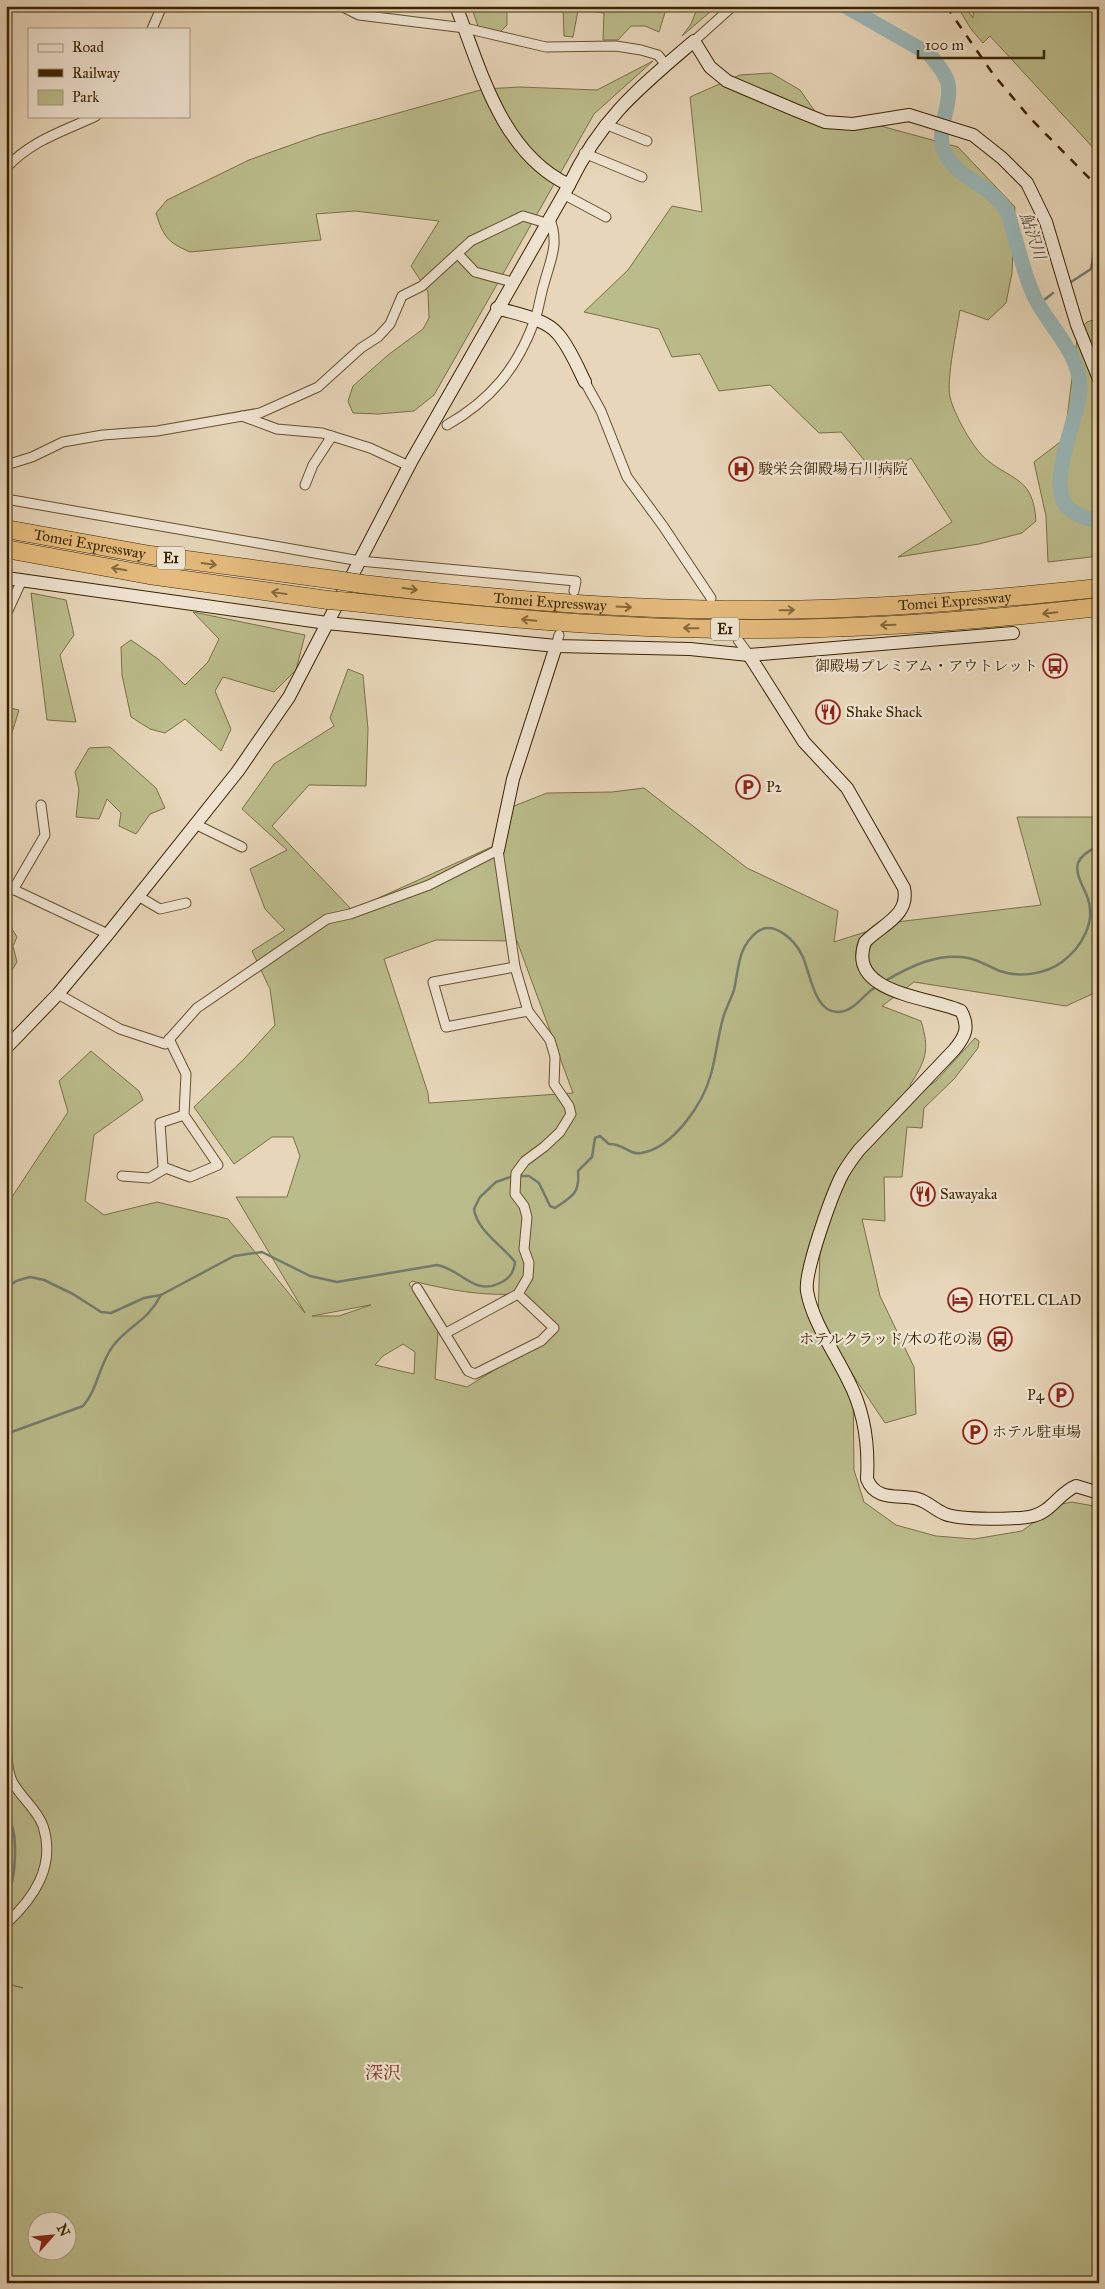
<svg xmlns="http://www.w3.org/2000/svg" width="1105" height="2289" viewBox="0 0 1105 2289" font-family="'IM FELL Great Primer','Noto Serif JP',serif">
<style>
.green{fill:#bbbc8b;stroke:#7a7046;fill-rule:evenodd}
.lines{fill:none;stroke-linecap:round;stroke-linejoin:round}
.stream{stroke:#737c6e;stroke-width:2.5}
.river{stroke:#99b7b8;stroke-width:15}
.street-casing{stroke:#65502e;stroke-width:11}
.secondary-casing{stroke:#3a2400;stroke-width:14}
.highway-casing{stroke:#3a2400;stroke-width:19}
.street{stroke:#efe4d2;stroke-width:9}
.secondary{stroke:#efe4d2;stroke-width:12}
.highway{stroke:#e4bb7c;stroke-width:18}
.rail{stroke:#3a2400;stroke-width:2.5;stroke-dasharray:9 9;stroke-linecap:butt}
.highway-bridge-casing{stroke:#3a2400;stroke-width:19;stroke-linecap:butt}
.highway-bridge{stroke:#e4bb7c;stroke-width:18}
.oneway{stroke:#866838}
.labels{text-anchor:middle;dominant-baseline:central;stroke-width:4.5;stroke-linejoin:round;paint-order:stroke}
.shield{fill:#efe4d2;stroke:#705e3f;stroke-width:1}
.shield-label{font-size:14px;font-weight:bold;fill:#3a2400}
.poi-label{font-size:15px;fill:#3a2400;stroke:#efe4d2;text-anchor:start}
.street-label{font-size:15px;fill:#3a2400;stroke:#efe4d2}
.water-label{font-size:16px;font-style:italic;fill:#52492e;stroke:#efe4d2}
.quarter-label{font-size:18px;fill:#7a1f14;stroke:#efe4d2}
</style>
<rect width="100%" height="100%" fill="#e7d6b9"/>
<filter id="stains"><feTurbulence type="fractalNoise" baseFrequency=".004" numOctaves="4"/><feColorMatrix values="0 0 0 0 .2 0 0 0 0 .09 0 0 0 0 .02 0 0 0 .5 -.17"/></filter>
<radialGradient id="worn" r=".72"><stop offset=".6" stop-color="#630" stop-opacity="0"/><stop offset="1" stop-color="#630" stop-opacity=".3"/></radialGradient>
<g class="green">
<polygon points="471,6 507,6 507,25 499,33 480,32"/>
<polygon points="563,6 667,6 659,32 645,26 631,26 618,40 603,40 604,13 578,10 573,37 564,36"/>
<polygon points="698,6 717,6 682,36 691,24"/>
<polygon points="957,6 965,6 973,18 974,6 1099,6 1099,154 990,36 983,43 971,29"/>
<path d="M 653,61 L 594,114 L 434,395 L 414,411 L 378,414 L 353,413 L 348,401 L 353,386 L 388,355 L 423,329 L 429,318 L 428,292 L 411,266 L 439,221 L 355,211 L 316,214 L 321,240 L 190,252 C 167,242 163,236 156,213 L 167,200 L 249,160 L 319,135 L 484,89 L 520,87 L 597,90 Z"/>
<path d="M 771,73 L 800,90 L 821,120 L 877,125 L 958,147 L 1015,207 L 1012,273 L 1006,303 L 988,320 L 960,310 C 957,329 946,381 950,397 C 954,414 973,449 987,460 C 1015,482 1033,478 1036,521 L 1022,533 L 979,544 L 898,557 L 952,522 L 911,458 L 879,478 L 841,432 L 819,433 L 770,385 L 719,391 L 700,354 L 672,357 L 659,329 L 584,312 L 628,270 L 672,206 L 702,212 L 690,97 L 740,75 Z"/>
<polygon points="1099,318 1099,556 1048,562 1046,516 1034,462 1072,433 1067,418 1078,331 1087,322"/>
<polygon points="31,593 66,600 74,635 60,655 76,722 47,720"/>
<polygon points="193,612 305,635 296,670 274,692 223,677 215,691 231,729 221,751 185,719 165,733 150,729 131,717 122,675 121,647 131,640 158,659 185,685 208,662 219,639"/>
<path d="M 348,669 L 363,675 L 368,729 L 366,786 L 309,785 L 272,826 L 352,910 L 498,844 L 514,806 L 547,793 L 612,792 L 644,788 L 747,868 L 838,911 L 834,942 L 896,922 L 1041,905 L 1017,817 L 1099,817 L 1099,991 L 1066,1006 L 914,982 L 882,1006 L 921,1021 C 930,1050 926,1060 910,1085 L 918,1093 L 936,1081 L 975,1038 L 979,1041 L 978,1048 L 954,1079 L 924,1108 L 922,1128 L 907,1127 L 902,1177 L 884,1177 L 885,1221 L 862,1219 L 880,1296 L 914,1367 L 916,1414 L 885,1423 L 827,1336 L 853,1384 L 854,1470 L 864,1502 L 896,1525 L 936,1536 L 974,1539 L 1022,1531 L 1057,1505 L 1072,1502 L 1099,1507 L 1099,2283 L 6,2283 L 6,1984 L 23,1988 L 6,1983 L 6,1206 L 68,1112 L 59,1081 L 91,1051 L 139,1091 L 143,1100 L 94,1135 L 85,1201 L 104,1215 L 157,1202 L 228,1219 L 305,1313 L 236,1197 L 287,1197 L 300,1156 L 293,1137 L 272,1137 L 234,1164 L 194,1107 L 244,1059 L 275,1025 L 270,989 L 252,951 L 285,930 L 265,909 L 250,869 L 287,850 L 242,809 L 274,764 L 334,726 L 330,718 ZM 436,940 L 517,941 L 573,1093 L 429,1103 L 428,1093 L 384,959 ZM 821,1214 L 818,1320 L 807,1302 ZM 412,1281 C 450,1290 479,1296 518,1294 L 556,1332 L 467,1387 L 435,1379 L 438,1331 L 409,1284 ZM 371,1305 L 339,1316 L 312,1316 L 370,1305 ZM 403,1344 L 415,1352 L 414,1374 L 375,1365 L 383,1356 ZM 38,2222 L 68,2222 L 68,2252 L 38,2252 Z"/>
<polygon points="6,707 19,710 6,752"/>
<polygon points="110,747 156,788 165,808 150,814 136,834 119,826 121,813 107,799 99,819 76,817 79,790 75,772 89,748"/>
<polygon points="6,919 17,937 13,946 17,962 6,980"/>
</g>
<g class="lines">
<g class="stream">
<polyline points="1099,195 1099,203"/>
<polyline points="1071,282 1091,269 1099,228"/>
<polyline points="1039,304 1053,293"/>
<path d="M 885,981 C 909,967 938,952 968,958 C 979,960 990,967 1000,971 C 1019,978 1046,974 1062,962 C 1082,947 1097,921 1087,896 C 1083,886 1075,874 1078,863 C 1081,855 1092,849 1099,846"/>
<path d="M 6,1289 L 16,1281 L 30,1277 L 44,1280 L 73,1294 L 101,1312 L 111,1313 L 144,1298 L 161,1295 L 234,1256 L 262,1252 L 310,1276 L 337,1282 L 437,1265 C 461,1269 474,1296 500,1283 C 510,1278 514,1272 515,1262 C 502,1245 477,1231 474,1209 L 480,1197 L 496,1182 L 513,1176 L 529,1176 L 539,1183 L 550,1206 L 555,1208 C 573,1196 580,1193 578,1171 L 592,1157 L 595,1138 L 600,1136 L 609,1144 C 625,1144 629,1155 641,1153 C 673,1148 703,1104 711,1074 C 716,1056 718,1036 723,1018 C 726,1008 731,999 734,990 C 739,967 738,947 757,932 C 774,919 795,941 802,955 C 810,971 814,1014 839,1012 C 855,1011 863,994 876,987"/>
<path d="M 6,1434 L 83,1406 C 98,1389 99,1364 113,1346 C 128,1326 147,1322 161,1295"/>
<path d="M 6,1816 C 20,1827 16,1885 6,1899"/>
</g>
<path class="river" d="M 845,6 L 929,54 C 936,62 945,73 948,83 C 953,108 932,133 947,157 C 961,180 994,187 1007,212 C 1011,220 1012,230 1015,238 C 1021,258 1026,280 1035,298 C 1050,328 1080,353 1080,388 C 1080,420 1037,496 1077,514 C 1085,518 1090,520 1099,519"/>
<g class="street-casing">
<g id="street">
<polyline points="341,6 359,15 465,28 546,47 616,46 641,50 658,55 666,65"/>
<polyline points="152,29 162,6"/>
<polyline points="694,41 733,6"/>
<polyline points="605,124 647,141"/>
<polyline points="584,153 642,177"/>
<path d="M 6,168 C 32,140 62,132 96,116"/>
<polyline points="563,194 606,217"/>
<polyline points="458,254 475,272 512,282"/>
<polyline points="585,382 601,411 627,477 663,526 711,598"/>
<polyline points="242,416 277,429 322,433 370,448 409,466"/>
<path d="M 447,425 C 491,400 517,368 534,322 C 539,310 540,296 544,284 C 551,258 560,243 549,217"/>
<polyline points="6,465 32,457 63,442 103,435 157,431 260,413 318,387 361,348 378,337 390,324 402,296 422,286 471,241 523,216 546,223"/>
<polyline points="305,485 313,465 332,436"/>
<polyline points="6,499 360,561 576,581 574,591"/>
<polyline points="6,615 22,580"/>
<polyline points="738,640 749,655"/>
<polyline points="556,646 559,635"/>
<polyline points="195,824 242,847"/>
<polyline points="6,886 108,934"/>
<polyline points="13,890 45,835 41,805"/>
<polyline points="138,896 160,909 186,903"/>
<polyline points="515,967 433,982 446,1027 528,1011"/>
<polyline points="58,994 120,1029 165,1044 197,1008 327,919 350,914 429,885 498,850 515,967 528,1011 550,1040 555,1057 554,1084 569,1106 571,1114 560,1132 544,1147 525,1161 516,1173 515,1194 524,1206 527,1217 524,1249 529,1263 528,1277 518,1294 446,1333"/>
<polyline points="169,1039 186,1074 184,1115 160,1123 163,1167 190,1177 218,1165 184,1115"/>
<polyline points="122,1176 149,1178 166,1168"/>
<polyline points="417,1288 468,1371 475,1374 541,1341 554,1328 518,1294"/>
<path d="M 6,1736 C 7,1750 6,1768 12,1781 C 20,1797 37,1809 43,1826 C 56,1866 34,1898 6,1924"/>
</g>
</g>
<g class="secondary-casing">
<g id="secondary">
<path d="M 456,6 C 481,70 501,153 569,185"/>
<path d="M 497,308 C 516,314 545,318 558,334 C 570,348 577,366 585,382"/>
<polyline points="6,578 327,623 556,646 690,649 749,655 1013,633"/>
<path d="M 749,655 L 804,742 L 847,788 L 904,888 C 910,916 881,925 865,942 C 846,994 931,997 961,1011 C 970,1027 965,1037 954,1050 L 859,1150 C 852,1159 845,1168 840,1179 C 831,1198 804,1272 807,1291 C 812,1321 835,1353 848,1380 C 865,1412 869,1445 867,1479 C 876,1502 899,1494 918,1499 C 928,1502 935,1510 945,1514 C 960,1520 1016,1520 1033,1516 C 1051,1512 1059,1493 1076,1486 L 1099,1493"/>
<polyline points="498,850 513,779 556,646"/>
<path d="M 6,1048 L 58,994 L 108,934 L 238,771 L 289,697 L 412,460 L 569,185 C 601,118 639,88 694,41 L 710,67 L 727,81 L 795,110 L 825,122 L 853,124 L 909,115 L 973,135 L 1002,158 L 1027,183 L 1046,222 L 1077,325 L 1099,379"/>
</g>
</g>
<g class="highway-casing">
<g id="highway">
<path id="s1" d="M 6,529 L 150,555 L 336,580"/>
<polyline points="6,549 149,575 328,600"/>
<path id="s2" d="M 362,584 C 491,599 622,610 753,610 C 868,610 984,600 1099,588"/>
<path d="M 352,602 C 486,617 621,630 756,629 C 870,629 985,620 1099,607"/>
</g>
</g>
<use href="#street" class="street"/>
<use href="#secondary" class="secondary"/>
<use href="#highway" class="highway"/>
<polyline class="rail" points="946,6 993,74 1030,118 1099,188"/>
<g class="highway-bridge-casing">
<g id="highway-bridge">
<polyline points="336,580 362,584"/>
<polyline points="328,600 352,602"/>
</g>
</g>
<use href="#highway-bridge" class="highway-bridge"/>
</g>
<defs><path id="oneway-shaft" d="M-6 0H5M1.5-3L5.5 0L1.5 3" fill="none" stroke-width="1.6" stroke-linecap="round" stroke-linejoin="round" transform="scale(1.25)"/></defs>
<g class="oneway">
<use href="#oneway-shaft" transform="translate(209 564) rotate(8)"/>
<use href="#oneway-shaft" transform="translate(119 569) rotate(-170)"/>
<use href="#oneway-shaft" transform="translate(410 589) rotate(7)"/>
<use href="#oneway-shaft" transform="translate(279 593) rotate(-172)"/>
<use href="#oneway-shaft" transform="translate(624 607) rotate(3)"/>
<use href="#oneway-shaft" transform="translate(787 610) rotate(-1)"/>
<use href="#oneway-shaft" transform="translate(1050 613) rotate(174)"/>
<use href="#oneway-shaft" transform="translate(529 620) rotate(-175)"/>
<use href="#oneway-shaft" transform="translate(888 625) rotate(178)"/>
<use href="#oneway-shaft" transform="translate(691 628) rotate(-179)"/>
</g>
<defs>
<g id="hospital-ring" transform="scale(1.25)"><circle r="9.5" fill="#efe4d2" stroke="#8f2418" stroke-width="1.5"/><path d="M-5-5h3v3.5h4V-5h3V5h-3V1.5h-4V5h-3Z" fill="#8f2418"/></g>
<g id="bus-ring" transform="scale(1.25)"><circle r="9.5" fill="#efe4d2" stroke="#8f2418" stroke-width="1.5"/><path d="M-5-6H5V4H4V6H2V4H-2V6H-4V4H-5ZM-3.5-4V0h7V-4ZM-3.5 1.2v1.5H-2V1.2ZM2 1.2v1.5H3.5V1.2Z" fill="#8f2418"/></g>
<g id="restaurant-ring" transform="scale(1.25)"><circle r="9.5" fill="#efe4d2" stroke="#8f2418" stroke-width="1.5"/><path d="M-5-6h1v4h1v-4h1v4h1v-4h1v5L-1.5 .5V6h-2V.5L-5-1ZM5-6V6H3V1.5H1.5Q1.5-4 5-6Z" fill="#8f2418"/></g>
<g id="parking-ring" transform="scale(1.25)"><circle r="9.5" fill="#efe4d2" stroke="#8f2418" stroke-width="1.5"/><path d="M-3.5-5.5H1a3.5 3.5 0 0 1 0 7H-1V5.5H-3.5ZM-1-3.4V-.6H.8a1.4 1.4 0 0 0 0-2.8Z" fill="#8f2418"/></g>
<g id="hotel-ring" transform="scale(1.25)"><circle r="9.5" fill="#efe4d2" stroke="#8f2418" stroke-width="1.5"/><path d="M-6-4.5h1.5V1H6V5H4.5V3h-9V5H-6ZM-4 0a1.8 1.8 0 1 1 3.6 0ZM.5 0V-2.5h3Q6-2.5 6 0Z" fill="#8f2418"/></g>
</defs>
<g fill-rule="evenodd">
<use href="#hospital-ring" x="741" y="469"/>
<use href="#bus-ring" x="1055" y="666"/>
<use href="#restaurant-ring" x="828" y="712"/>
<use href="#parking-ring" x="748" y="787"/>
<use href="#restaurant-ring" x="923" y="1194"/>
<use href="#hotel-ring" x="960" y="1300"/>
<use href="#bus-ring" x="1000" y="1339"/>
<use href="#parking-ring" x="1061" y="1395"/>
<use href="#parking-ring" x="975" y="1432"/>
</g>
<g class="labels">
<g class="shield">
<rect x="157" y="546.5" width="28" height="23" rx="4"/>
<rect x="711" y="617.5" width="28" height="23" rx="4"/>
</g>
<g class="shield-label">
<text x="171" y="558">E1</text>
<text x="725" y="629">E1</text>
</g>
<g class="poi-label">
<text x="758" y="469">駿栄会御殿場石川病院</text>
<text x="1038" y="666" text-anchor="end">御殿場プレミアム・アウトレット</text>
<text x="846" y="712">Shake Shack</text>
<text x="766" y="787">P2</text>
<text x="940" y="1194">Sawayaka</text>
<text x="978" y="1300">HOTEL CLAD</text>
<text x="982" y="1339" text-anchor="end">ホテルクラッド/木の花の湯</text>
<text x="1044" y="1395" text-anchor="end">P4</text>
<text x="992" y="1432">ホテル駐車場</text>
</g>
<g class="street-label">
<text stroke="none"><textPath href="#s1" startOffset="85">Tomei Expressway</textPath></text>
<text stroke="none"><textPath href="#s2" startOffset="189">Tomei Expressway</textPath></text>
<text stroke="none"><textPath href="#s2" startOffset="594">Tomei Expressway</textPath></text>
</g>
<g class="water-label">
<text transform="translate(1033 236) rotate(72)">鮎沢川</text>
</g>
<g class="quarter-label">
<text x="383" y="2073">深沢</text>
</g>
</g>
<rect width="1105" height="2289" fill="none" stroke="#e7d6b9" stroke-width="25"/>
<rect x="8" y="8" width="1090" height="2274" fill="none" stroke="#3a2400" stroke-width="2.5"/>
<rect x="12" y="12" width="1080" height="2264" fill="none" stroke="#3a2400"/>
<rect x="28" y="28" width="162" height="90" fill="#efe4d2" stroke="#a7977e"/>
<rect x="38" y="44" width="25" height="8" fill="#efe4d2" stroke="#a7977e"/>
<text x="72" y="52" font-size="15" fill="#3a2400">Road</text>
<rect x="38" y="69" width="25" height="8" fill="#3a2400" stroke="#a7977e"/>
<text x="72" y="78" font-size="15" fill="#3a2400">Railway</text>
<rect x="38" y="90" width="25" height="15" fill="#bbbc8b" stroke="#a7977e"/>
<text x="72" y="102" font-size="15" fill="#3a2400">Park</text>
<g transform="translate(52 2236) rotate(63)"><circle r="24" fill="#efe4d2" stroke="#a7977e"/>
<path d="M0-4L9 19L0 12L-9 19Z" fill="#8f2418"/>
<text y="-8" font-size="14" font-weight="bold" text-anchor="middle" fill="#3a2400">N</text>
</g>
<path d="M918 50v8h126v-8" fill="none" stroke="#3a2400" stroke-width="2.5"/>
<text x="925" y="50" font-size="15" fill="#3a2400" stroke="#efe4d2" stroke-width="4" paint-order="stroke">100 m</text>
<rect width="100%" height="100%" filter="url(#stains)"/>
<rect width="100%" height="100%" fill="url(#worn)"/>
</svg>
